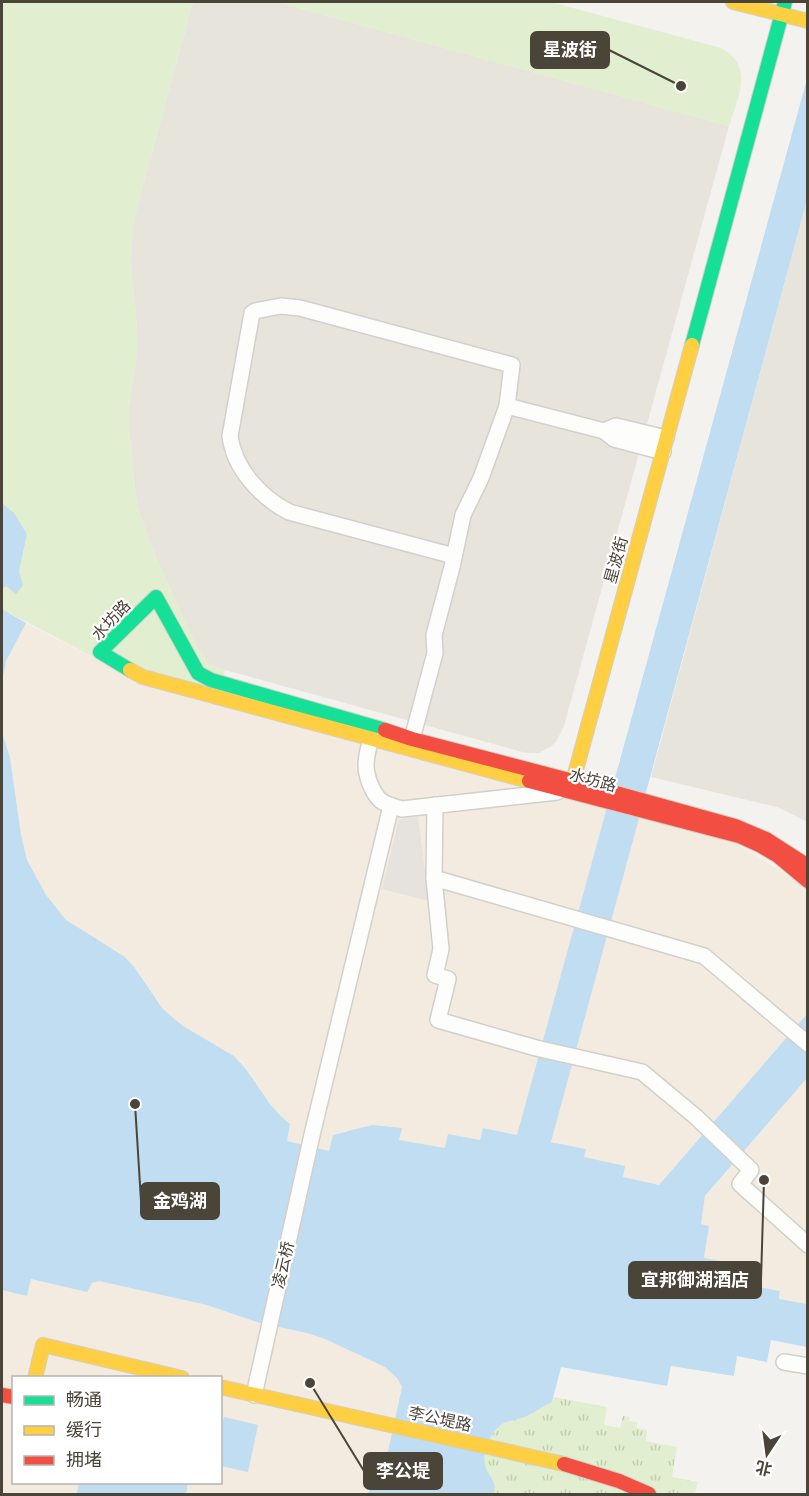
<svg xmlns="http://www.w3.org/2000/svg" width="809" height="1496" viewBox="0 0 809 1496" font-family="Helvetica,'Noto Sans SC',sans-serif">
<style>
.residential{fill:#e7e4dc}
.commercial{fill:#f3ebdf;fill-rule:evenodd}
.grass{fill:url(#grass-tufts)}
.green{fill:#e1eecf}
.parking{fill:#e6e3df}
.water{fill:#c0ddf1}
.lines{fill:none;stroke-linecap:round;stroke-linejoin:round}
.street-casing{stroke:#d2d0cb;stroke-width:18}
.fast-casing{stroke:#d3cfc5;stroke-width:16}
.slow-casing{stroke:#d3cfc5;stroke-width:16}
.jam-casing{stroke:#d3cfc5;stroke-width:16}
.street{stroke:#fdfdfc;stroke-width:15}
.fast{stroke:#16e098;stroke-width:14}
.slow{stroke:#ffcf43;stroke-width:14}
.jam{stroke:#f24e42;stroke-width:14}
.labels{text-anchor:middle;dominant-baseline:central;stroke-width:4.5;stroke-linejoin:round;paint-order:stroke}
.street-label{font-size:16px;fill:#4b4439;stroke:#fff}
.leader{fill:none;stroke:#4b4439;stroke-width:2}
.callout-dot{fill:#4b4439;stroke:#fff;stroke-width:2}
.callout{fill:#4b4439;stroke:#4b4439;stroke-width:2}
.callout-label{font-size:18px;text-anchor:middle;font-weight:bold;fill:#fff}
</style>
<defs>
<pattern id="grass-tufts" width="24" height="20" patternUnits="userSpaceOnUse" patternTransform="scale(1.5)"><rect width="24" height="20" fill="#e1eecf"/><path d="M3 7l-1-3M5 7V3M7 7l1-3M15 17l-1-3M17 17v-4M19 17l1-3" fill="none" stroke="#c3cdb2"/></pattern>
</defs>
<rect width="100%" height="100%" fill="#f4f2ee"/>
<g class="residential">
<polygon points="193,2 277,2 729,126 564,726 556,742 550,747 539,753 526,753 225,670 209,665 197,648 156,557 137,506 129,430 129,404 137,357 137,326 130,256 134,219"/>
<polygon points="807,200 807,822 798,817 777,807 651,777"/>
</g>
<g class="commercial">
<polygon points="26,623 137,680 725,837 807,887 807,1014 659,1185 622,1177 583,1157 585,1148 484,1128 480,1140 445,1148 345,1131 333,1135 329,1151 286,1141 281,1117 265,1098 250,1073 241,1062 234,1056 183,1026 171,1016 162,1008 136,968 66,920 46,895 27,860 21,835 10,758 2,732 2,682 6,661"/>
<polygon points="807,1078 807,1304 779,1299 780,1291 751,1286 754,1267 704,1258 709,1226 701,1224 705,1197"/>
<path d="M 31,1279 L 87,1292 L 92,1283 L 99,1281 L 207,1305 L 260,1323 L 307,1333 L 325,1339 L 385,1367 L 397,1378 L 402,1387 L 386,1460 L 374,1458 L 373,1480 L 368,1494 L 2,1494 L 2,1290 L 27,1296 ZM 14,1378 L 220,1378 L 220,1482 L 14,1482 Z"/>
</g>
<path class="grass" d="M 554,1397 L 607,1407 L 604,1425 L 620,1428 L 623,1416 L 630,1417 L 629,1421 L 637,1422 L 636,1428 L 647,1430 L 646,1441 L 677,1447 L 672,1477 L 698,1482 L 695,1494 L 493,1494 C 499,1480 487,1477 485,1464 C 482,1451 492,1429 504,1423 C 511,1420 520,1419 527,1416 C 536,1412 543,1406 552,1402 Z"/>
<g class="green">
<polygon points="2,2 193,2 134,219 130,256 137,326 137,357 129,404 129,430 137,506 156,557 197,648 209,665 225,670 217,703 137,680 2,609 2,589 19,573 27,534 14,513 2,503"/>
<path d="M 277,2 L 551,2 L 721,48 C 755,66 738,97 729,126 Z"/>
</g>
<polygon class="parking" points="418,817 429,901 382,889 399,819"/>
<g class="water">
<path d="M 807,79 L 807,200 L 551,1142 L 586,1149 L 584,1157 L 625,1166 L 623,1177 L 659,1185 L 807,1014 L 807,1078 L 705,1196 L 701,1224 L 709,1226 L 704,1258 L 755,1267 L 752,1286 L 780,1291 L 779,1299 L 807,1304 L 807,1347 L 771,1340 L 767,1362 L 737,1356 L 734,1376 L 671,1366 L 667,1386 L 561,1367 L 552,1402 C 543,1406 536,1412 527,1416 C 520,1419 512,1420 504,1423 C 492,1429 482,1451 485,1464 C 487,1477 499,1480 493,1494 L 368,1494 L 373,1480 L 374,1458 L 386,1460 L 402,1387 L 397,1378 L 385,1367 L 325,1339 L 307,1333 L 260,1323 L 207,1305 L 99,1281 L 92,1283 L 87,1292 L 31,1279 L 27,1296 L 2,1290 L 2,722 L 2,732 L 10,758 L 21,835 L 27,860 L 46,895 L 66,920 L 125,957 L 135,968 L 162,1008 L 171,1016 L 183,1026 L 234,1056 C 257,1078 264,1104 290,1124 L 287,1141 L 329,1151 L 333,1135 L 372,1125 L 402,1128 L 399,1140 L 445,1148 L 448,1134 L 480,1140 L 483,1128 L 517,1135 Z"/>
<polygon points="2,503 14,513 27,534 19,572 23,585 16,594 6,586 2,589"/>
<polygon points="2,609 26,623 6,661 2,682"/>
<polygon points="224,1417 258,1425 248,1472 221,1466 221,1428"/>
<polygon points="79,1483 79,1482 188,1483 186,1494 85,1494 77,1493"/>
</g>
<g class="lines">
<g class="street-casing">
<g id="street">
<polyline points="663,452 614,439 604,431 616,426 666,438"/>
<path d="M 454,556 L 289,512 C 260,497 234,468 230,436 L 252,313 L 255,311 L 281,306 L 300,308 L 512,365 L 507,406"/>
<path d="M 373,732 C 370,742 366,754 366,765 C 366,776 372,792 380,800 C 386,805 395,807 402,809 L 557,792"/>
<polyline points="412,739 435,653 434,635 452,567 463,515 481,478 507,406 604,431"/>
<polyline points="435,805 434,878 704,956 808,1044"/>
<polyline points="434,878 441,949 435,975 448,979 438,1020 536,1048 642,1072 696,1117 751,1170 740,1184 808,1245"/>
<polyline points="784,1362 808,1366"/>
<polyline points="254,1395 312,1135 391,806"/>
</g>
</g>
<g class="fast-casing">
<g id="fast">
<polyline points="692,345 785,2"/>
<polyline points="130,670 100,652 156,597 198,673 211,680 385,730"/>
</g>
</g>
<g class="slow-casing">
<g id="slow">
<polyline points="733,2 808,21"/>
<polyline points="130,670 143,677 529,781"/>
<polyline points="573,781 692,345"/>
<polyline points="35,1378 43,1345 182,1378"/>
<polyline points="220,1387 564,1464"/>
</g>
</g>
<g class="jam-casing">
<g id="jam">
<polyline points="385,730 412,739 573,781 735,826 766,839 808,866"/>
<polyline points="529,781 739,836 761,846 778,856 808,881"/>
<polyline points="2,1395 14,1397"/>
<polyline points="564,1464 619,1481 649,1494"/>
</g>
</g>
<use href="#street" class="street"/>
<use href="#fast" class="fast"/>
<use href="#slow" class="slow"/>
<use href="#jam" class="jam"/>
</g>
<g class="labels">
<g class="street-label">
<text transform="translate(616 560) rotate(-75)">星波街</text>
<text transform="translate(111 620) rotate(-47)">水坊路</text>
<text transform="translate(593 780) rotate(15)">水坊路</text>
<text transform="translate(283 1265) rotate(-77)">凌云桥</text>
<text transform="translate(440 1419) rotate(12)">李公堤路</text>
</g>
</g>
<path class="leader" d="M681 86L609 50M135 1104L141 1201M764 1180L761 1280M310 1383L364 1471"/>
<g class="callout-dot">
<circle cx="681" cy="86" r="6"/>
<circle cx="135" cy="1104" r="6"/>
<circle cx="764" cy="1180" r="6"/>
<circle cx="310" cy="1383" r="6"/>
</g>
<g class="callout">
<rect x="531" y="32" width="78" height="36" rx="6"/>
<rect x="141" y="1183" width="78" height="36" rx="6"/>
<rect x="629" y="1262" width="132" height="36" rx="6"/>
<rect x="364" y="1453" width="78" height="36" rx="6"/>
</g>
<g class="callout-label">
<text x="570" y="56">星波街</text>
<text x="180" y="1207">金鸡湖</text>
<text x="695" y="1286">宜邦御湖酒店</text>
<text x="403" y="1477">李公堤</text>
</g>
<rect width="809" height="1496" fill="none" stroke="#4b4439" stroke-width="6"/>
<rect x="12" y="1376" width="210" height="108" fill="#ffffff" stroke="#b7b4b0" stroke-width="1.5"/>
<rect x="24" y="1396" width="30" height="9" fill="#16e098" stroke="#b7b4b0" stroke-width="1.5"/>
<text x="66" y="1406" font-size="18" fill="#4b4439">畅通</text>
<rect x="24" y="1426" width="30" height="9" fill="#ffcf43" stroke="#b7b4b0" stroke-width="1.5"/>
<text x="66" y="1436" font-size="18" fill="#4b4439">缓行</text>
<rect x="24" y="1456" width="30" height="9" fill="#f24e42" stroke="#b7b4b0" stroke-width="1.5"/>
<text x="66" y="1466" font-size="18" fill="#4b4439">拥堵</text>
<g transform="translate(767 1454) rotate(193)" stroke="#ffffff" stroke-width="4.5" paint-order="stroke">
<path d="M0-4.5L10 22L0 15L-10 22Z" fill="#4b4439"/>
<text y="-9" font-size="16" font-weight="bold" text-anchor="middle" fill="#4b4439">北</text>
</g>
</svg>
